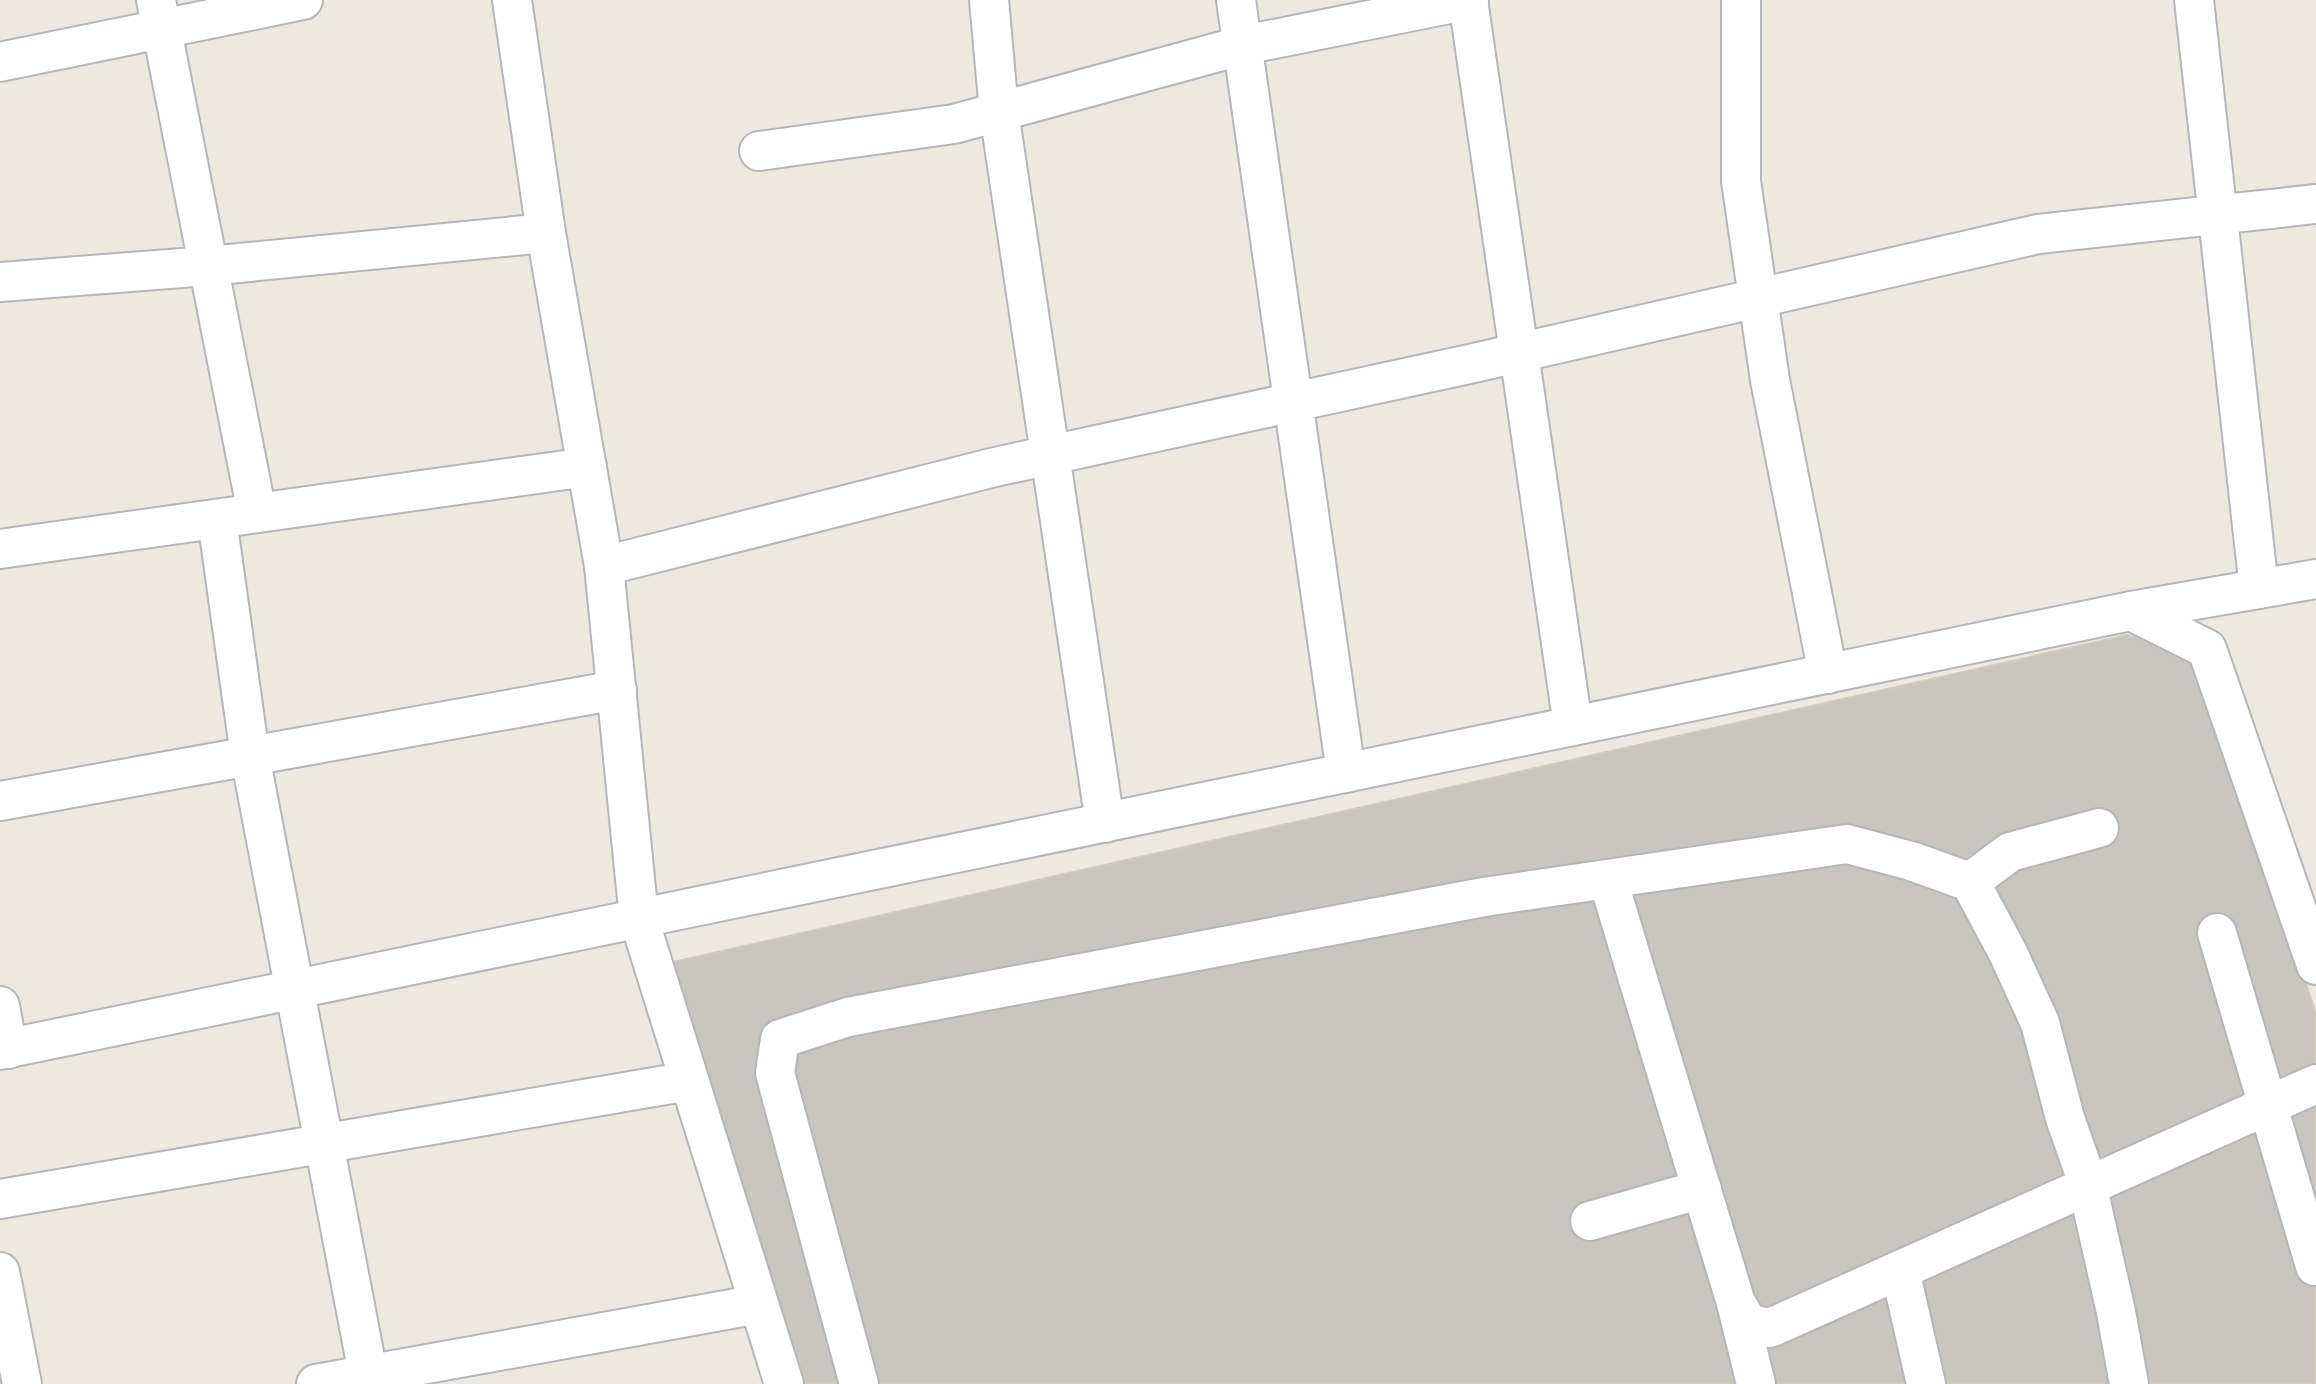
<svg xmlns="http://www.w3.org/2000/svg" width="2316" height="1384" viewBox="0 0 2316 1384" font-family="Poppins,sans-serif">
<style>
.building{fill:#c9c5bf;stroke:#d1cabe;stroke-width:2}
.lines{fill:none;stroke-linecap:round;stroke-linejoin:round}
.minor-casing{stroke:#b3b7bb;stroke-width:42}
.minor{stroke:#fff;stroke-width:38}
</style>
<rect width="100%" height="100%" fill="#ede9e0"/>
<polygon class="building" points="2127,635 2187,651 2212,700 2316,1014 2316,1384 805,1384 673,962"/>
<g class="lines">
<g class="minor-casing">
<g id="minor">
<polyline points="156,0 257,513"/>
<polyline points="512,0 546,233 604,566 639,919 784,1384"/>
<polyline points="989,0 999,112 1105,823"/>
<polyline points="1236,0 1346,773"/>
<polyline points="1468,0 1573,726"/>
<polyline points="1741,0 1741,181 1770,380 1828,674"/>
<polyline points="2194,0 2259,589"/>
<polyline points="0,62 303,0"/>
<polyline points="759,151 954,124 1244,45 1469,0"/>
<polyline points="0,282 208,266 546,233"/>
<polyline points="217,519 250,756 370,1384"/>
<polyline points="0,549 587,467"/>
<polyline points="604,566 995,467 1474,363 2038,234 2316,204"/>
<polyline points="2131,611 2316,579"/>
<polyline points="0,801 617,690"/>
<polyline points="1608,880 1736,1303 1749,1324 1770,1328 2316,1084"/>
<polyline points="1970,882 2010,852 2099,828"/>
<polyline points="2217,933 2315,1266"/>
<polyline points="0,1006 8,1049"/>
<polyline points="0,1050 2131,611 2207,649 2316,965"/>
<polyline points="0,1199 689,1081"/>
<polyline points="1590,1221 1702,1189"/>
<polyline points="1900,1270 1926,1384"/>
<polyline points="0,1272 22,1384"/>
<polyline points="1736,1303 1756,1384"/>
<polyline points="316,1384 759,1304"/>
<polyline points="859,1384 775,1073 780,1039 848,1017 1484,897 1847,844 1911,861 1970,882 2008,953 2040,1023 2065,1118 2085,1175 2116,1312 2129,1384"/>
</g>
</g>
<use href="#minor" class="minor"/>
</g>
</svg>
